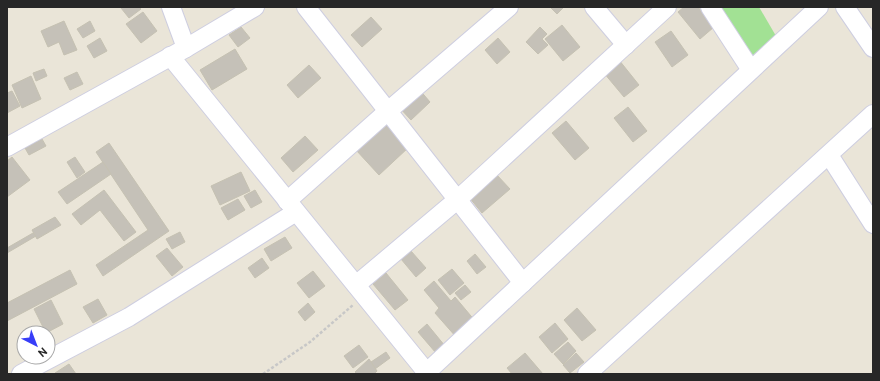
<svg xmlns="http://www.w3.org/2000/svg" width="880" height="381" viewBox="0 0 880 381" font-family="Overpass,sans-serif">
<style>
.green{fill:#a2e194}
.building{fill:#c5c1b8;stroke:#c5c1b2}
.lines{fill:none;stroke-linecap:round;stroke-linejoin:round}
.minor-casing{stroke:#cecee0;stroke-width:20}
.path{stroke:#c7c7c7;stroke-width:2.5;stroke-dasharray:3 2;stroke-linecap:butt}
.minor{stroke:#fff;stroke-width:18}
</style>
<rect width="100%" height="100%" fill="#eae5d8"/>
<polygon class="green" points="713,7 759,7 776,36 750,60"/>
<g class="building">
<polygon points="122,7 139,7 141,9 129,18 121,8"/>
<polygon points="550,7 564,7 557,14"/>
<polygon points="684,7 698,7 714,27 700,39 678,12"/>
<polygon points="143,12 157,31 141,43 126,24"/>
<polygon points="371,17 382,29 362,47 351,35"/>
<polygon points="64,21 77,50 64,55 59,42 48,47 41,31"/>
<polygon points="90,21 95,31 83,38 77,29"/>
<polygon points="562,25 580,47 563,61 545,39"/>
<polygon points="241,27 250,38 238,47 229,35"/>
<polygon points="540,27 547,34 542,39 548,45 538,54 526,42"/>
<polygon points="671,31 688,55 672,67 655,42"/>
<polygon points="100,38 107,51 94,58 87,46"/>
<polygon points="498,38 510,52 497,64 485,50"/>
<polygon points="235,49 247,69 212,90 200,70"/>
<polygon points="619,60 639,85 624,97 604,73"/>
<polygon points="309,65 321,78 298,98 287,85"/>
<polygon points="44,69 47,76 36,81 33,73"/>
<polygon points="77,72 83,84 70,90 64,78"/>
<polygon points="31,76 41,99 22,108 12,85"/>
<polygon points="418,88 430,102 411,120 398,106"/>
<polygon points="12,91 20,106 7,113 7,93"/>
<polygon points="628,107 647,131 633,142 614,118"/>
<polygon points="566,121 589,148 575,160 552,133"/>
<polygon points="386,122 409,147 379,175 356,150"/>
<polygon points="305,136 318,150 293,172 281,158"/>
<polygon points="42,139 46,146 29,155 25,148"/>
<polygon points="109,143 169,231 103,276 96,265 148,230 96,152"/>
<polygon points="12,157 30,180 7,197 7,161"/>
<polygon points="75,157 85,172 77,178 67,162"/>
<polygon points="103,162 111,174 67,204 58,192"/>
<polygon points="241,172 250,191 220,205 211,186"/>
<polygon points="496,174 510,189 482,213 469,197"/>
<polygon points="104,190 136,232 124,241 100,210 81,225 72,214"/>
<polygon points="255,190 262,202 251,208 244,196"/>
<polygon points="238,199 245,210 228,220 221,208"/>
<polygon points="55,217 61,225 37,239 32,230"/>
<polygon points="180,232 185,242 172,249 166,239"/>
<polygon points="33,233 36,236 7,253 7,248"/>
<polygon points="285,237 292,248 271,261 264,249"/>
<polygon points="167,248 183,267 172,276 156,256"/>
<polygon points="411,251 426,268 416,277 401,259"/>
<polygon points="475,254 486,267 477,274 467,261"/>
<polygon points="262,258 269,268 255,278 248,268"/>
<polygon points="452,269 464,283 450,295 438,280"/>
<polygon points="70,270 77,284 7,321 7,303"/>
<polygon points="313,271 325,286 309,298 297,283"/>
<polygon points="386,273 408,300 395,310 373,284"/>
<polygon points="434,281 451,301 455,297 476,322 457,338 435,313 439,308 424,290"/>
<polygon points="465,285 471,292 461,300 455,293"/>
<polygon points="98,299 107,315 93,323 83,307"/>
<polygon points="51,300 63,324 46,333 34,309"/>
<polygon points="308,303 315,312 305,321 298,312"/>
<polygon points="577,308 596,330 582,341 564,320"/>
<polygon points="555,323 568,339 552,353 539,337"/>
<polygon points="427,324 445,346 436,353 418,332"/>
<polygon points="568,342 576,351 563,364 554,354"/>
<polygon points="359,345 368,357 353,368 344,356"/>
<polygon points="386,352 390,358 375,369 371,362"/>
<polygon points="525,353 543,374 512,374 507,368"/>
<polygon points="576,353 584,362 570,373 563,365"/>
<polygon points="369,359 377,371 374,374 357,374 355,372"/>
<polygon points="69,364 76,374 56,374 55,373"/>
</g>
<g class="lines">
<g class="minor-casing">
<g id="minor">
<polyline points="171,7 186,48"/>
<polyline points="306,7 523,283"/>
<polyline points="594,7 626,45"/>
<polyline points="710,7 751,70"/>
<polyline points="845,7 873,48"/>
<polyline points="170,56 428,374"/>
<polyline points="7,147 186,48 255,7"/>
<polyline points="829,155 873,224"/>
<polyline points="287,201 388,111 509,7"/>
<polyline points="356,285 457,200 667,7"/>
<polyline points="427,372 819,7"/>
<polyline points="21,374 129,317 296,212"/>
<polyline points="587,374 873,114"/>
</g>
</g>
<polyline class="path" points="263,374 310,342 353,305"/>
<use href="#minor" class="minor"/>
</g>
<rect width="880" height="381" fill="none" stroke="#272727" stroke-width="16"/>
<g transform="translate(36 345) rotate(138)"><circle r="19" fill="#ffffff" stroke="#a9a9a9"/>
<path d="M0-3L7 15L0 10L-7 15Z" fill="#373df8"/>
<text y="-6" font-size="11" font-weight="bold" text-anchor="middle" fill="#272727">N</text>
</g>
</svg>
